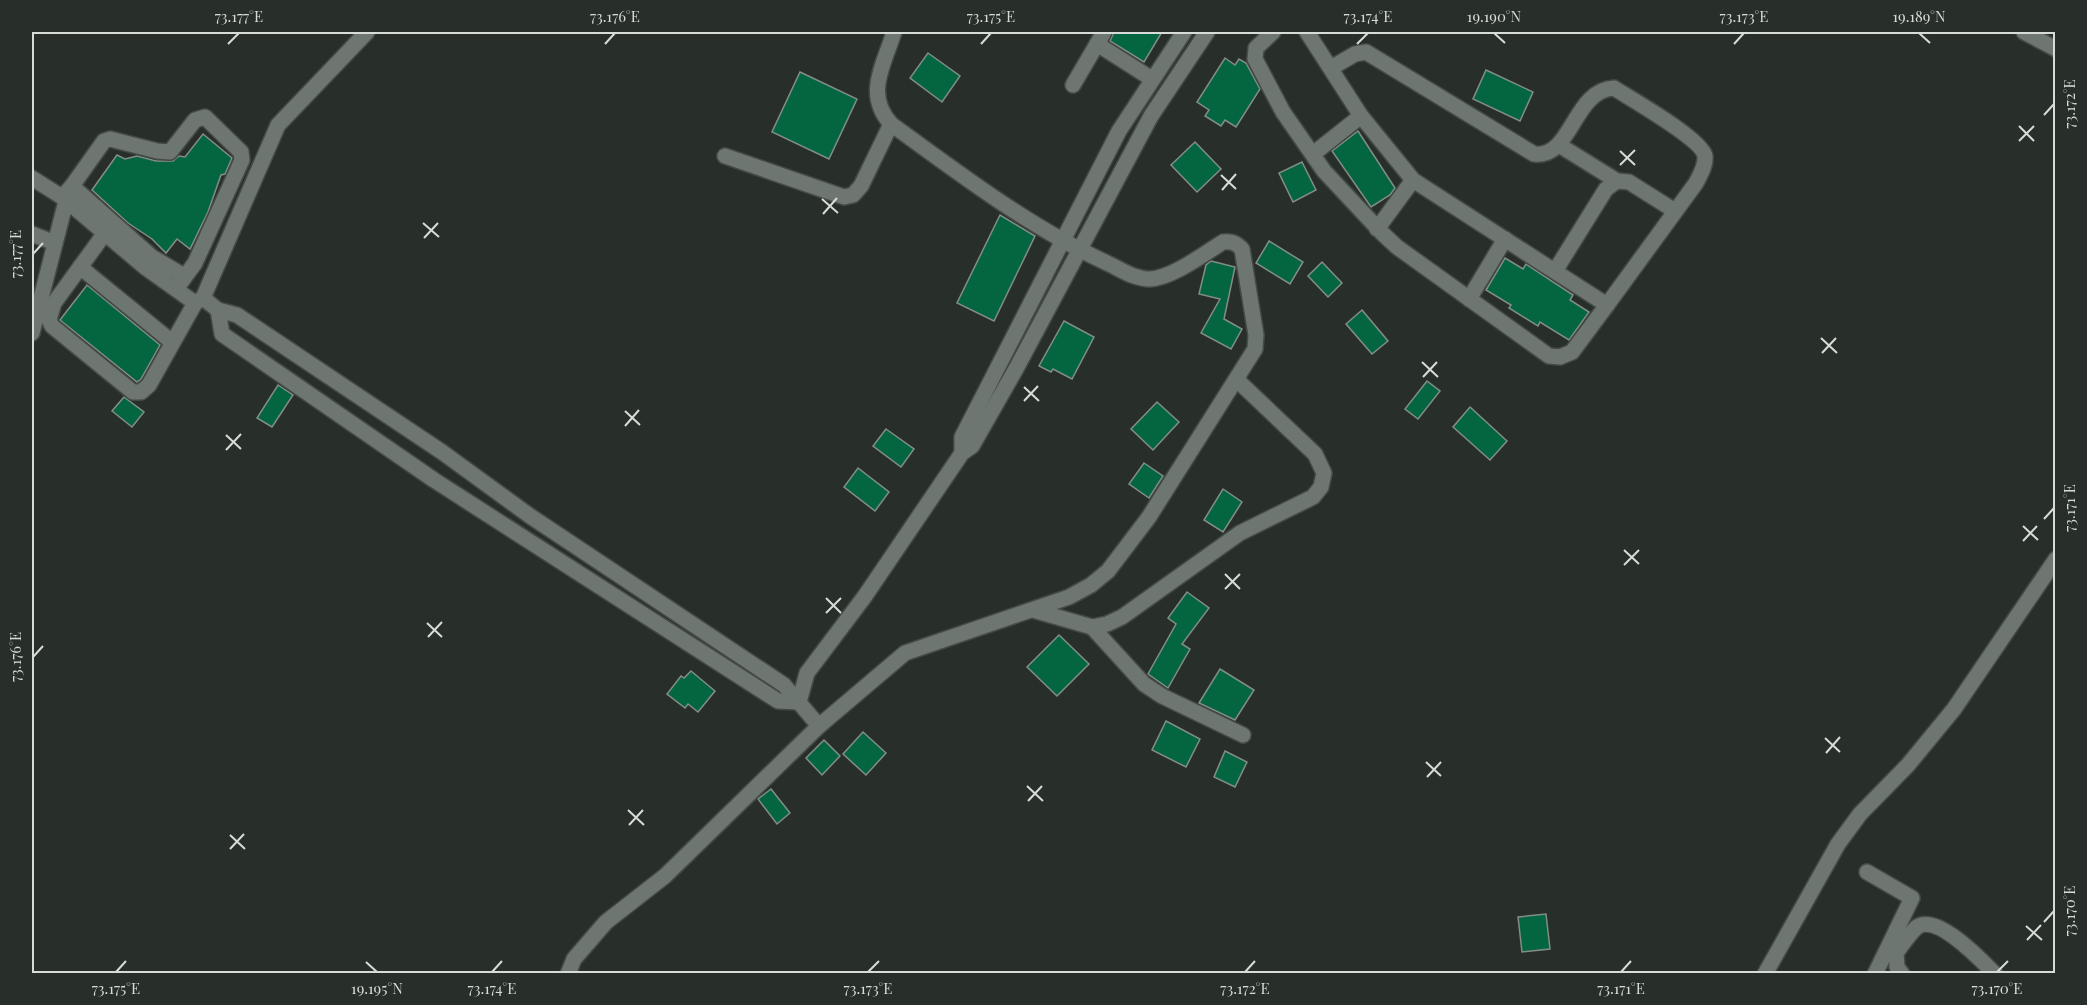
<svg xmlns="http://www.w3.org/2000/svg" width="2087" height="1005" viewBox="0 0 2087 1005" font-family="'Playfair Display',serif">
<style>
.building{fill:#046641;stroke:#848d88;stroke-width:1.5}
.lines{fill:none;stroke-linecap:round;stroke-linejoin:round}
.minor-casing{stroke:#444a46;stroke-width:18}
.minor{stroke:#6e7671;stroke-width:15}
.ticks{fill:none;stroke:#d7dbd9;stroke-width:2}
.neatline{fill:none;stroke:#d7dbd9;stroke-width:2}
.ticks-label{font-size:15px;text-anchor:middle;fill:#d7dbd9}
</style>
<rect width="100%" height="100%" fill="#282f2a"/>
<g class="building">
<polygon points="1114,32 1162,32 1144,62 1110,41"/>
<polygon points="928,53 960,76 942,102 910,78"/>
<polygon points="1225,58 1235,65 1239,59 1246,63 1260,89 1236,127 1225,120 1221,126 1205,116 1209,110 1197,102"/>
<polygon points="1486,70 1533,92 1520,121 1473,99"/>
<polygon points="800,72 857,99 829,159 772,132"/>
<polygon points="1358,131 1395,188 1390,195 1371,207 1332,151"/>
<polygon points="203,134 232,158 225,174 221,175 208,212 190,249 177,239 166,253 152,239 128,223 92,190 117,155 125,159 137,156 156,161 173,161 179,156 185,157"/>
<polygon points="1195,142 1221,169 1197,192 1171,165"/>
<polygon points="1302,162 1316,190 1293,202 1279,173"/>
<polygon points="1000,215 1035,236 994,321 957,303"/>
<polygon points="1269,241 1303,262 1290,284 1256,263"/>
<polygon points="1505,258 1523,269 1526,264 1573,295 1570,300 1589,312 1569,340 1540,322 1538,326 1509,308 1511,305 1486,290"/>
<polygon points="1211,261 1235,267 1224,319 1242,329 1231,349 1201,333 1220,299 1199,294 1206,265"/>
<polygon points="1322,262 1342,283 1328,297 1308,276"/>
<polygon points="87,285 160,345 141,379 137,382 60,320"/>
<polygon points="1362,310 1388,341 1372,354 1346,324"/>
<polygon points="1064,321 1094,337 1072,379 1053,369 1051,372 1039,366"/>
<polygon points="1427,381 1440,391 1418,419 1405,409"/>
<polygon points="278,385 293,395 272,427 257,418"/>
<polygon points="124,397 144,412 132,427 112,411"/>
<polygon points="1157,402 1179,422 1153,450 1131,429"/>
<polygon points="1470,407 1507,441 1490,460 1453,427"/>
<polygon points="886,429 914,449 901,467 873,446"/>
<polygon points="1144,463 1163,476 1149,498 1129,484"/>
<polygon points="858,468 889,492 875,511 844,487"/>
<polygon points="1223,489 1242,502 1223,532 1204,520"/>
<polygon points="1187,592 1209,608 1182,644 1190,649 1168,688 1148,674 1176,624 1168,618"/>
<polygon points="1059,635 1089,664 1057,696 1027,667"/>
<polygon points="1220,669 1254,690 1235,720 1199,703"/>
<polygon points="691,671 715,691 698,712 688,704 685,708 667,694 681,676 684,678"/>
<polygon points="1166,721 1200,739 1186,767 1152,750"/>
<polygon points="863,732 886,753 866,775 843,754"/>
<polygon points="824,740 840,756 822,775 806,758"/>
<polygon points="1225,751 1247,762 1235,787 1214,777"/>
<polygon points="771,789 790,813 777,824 758,799"/>
<polygon points="1546,914 1550,949 1522,952 1518,917"/>
</g>
<g class="lines">
<g class="minor-casing">
<g id="minor">
<polyline points="1273,32 1256,48 1255,59 1283,112 1324,171 1382,233 1397,247 1549,356 1560,357 1572,352 1607,305"/>
<path d="M 1307,32 L 1361,116 L 1413,180 L 1607,305 L 1696,183 C 1700,175 1706,166 1705,156 C 1702,139 1631,99 1614,88 C 1573,90 1572,159 1534,154 L 1366,52 L 1355,54 L 1331,68"/>
<polyline points="2024,32 2056,49"/>
<polyline points="1097,44 1152,79"/>
<polyline points="1073,85 1104,32"/>
<polyline points="1559,145 1617,181"/>
<polyline points="1313,154 1361,116"/>
<polyline points="725,156 844,197 853,195 861,186 891,124"/>
<polyline points="32,178 62,197 146,268 195,303 203,298 278,125 367,32"/>
<polyline points="72,186 152,257 184,276"/>
<polyline points="62,197 72,186 104,141 110,139 157,151 170,152 195,120 205,117 241,152 242,160 195,263 176,289"/>
<polyline points="1377,229 1413,180"/>
<polyline points="105,233 54,303 49,320 52,326 133,392 141,392 149,385 195,303"/>
<polyline points="32,234 55,243"/>
<polyline points="80,267 172,342"/>
<polyline points="1555,271 1606,189 1617,181 1629,182 1675,211"/>
<polyline points="203,298 218,310 237,315 442,452 530,516 784,685 819,726"/>
<polyline points="1469,299 1505,239"/>
<polyline points="218,310 222,334 434,480 778,701 799,702"/>
<polyline points="32,333 66,201"/>
<polyline points="962,453 962,437 1119,131 1184,32"/>
<polyline points="1033,610 1092,627 1107,624 1122,617 1240,533 1313,497 1321,487 1324,473 1315,454 1237,380"/>
<polyline points="1092,627 1144,684 1162,696 1243,735"/>
<polyline points="799,702 807,673 865,596 962,453 972,446 1017,367 1151,116 1207,32"/>
<polyline points="1867,872 1912,898 1875,974"/>
<path d="M 568,974 L 574,959 L 606,922 L 665,876 L 819,726 L 905,653 L 1069,597 L 1091,585 L 1108,571 L 1149,517 L 1255,349 L 1256,335 L 1242,249 C 1236,243 1232,241 1223,242 C 1204,254 1172,278 1150,279 C 1134,279 1120,269 1107,263 C 1029,227 960,174 891,124 C 864,94 884,65 894,32"/>
<polyline points="1765,974 1838,844 1860,814 1908,765 1954,709 2056,559"/>
<path d="M 1902,974 L 1897,967 L 1896,953 C 1902,945 1909,934 1917,927 C 1937,913 1982,961 1995,974"/>
</g>
</g>
<use href="#minor" class="minor"/>
</g>
<path class="ticks" d="M 1494,33 L 1505,43M 1919,33 L 1930,43M 228,44 L 239,33M 605,44 L 615,33M 981,44 L 991,33M 1357,44 L 1368,33M 1734,44 L 1744,33M 2044,115 L 2054,104M 2019,126 L 2034,141M 2019,141 L 2034,126M 1620,151 L 1635,165M 1620,165 L 1635,150M 1221,175 L 1236,189M 1222,190 L 1236,174M 822,199 L 838,213M 823,214 L 837,198M 423,223 L 439,237M 424,238 L 438,223M 33,254 L 43,243M 1821,338 L 1837,353M 1822,353 L 1836,338M 1422,362 L 1438,377M 1423,377 L 1437,362M 1024,387 L 1039,401M 1024,401 L 1038,386M 625,411 L 640,425M 625,426 L 639,410M 226,435 L 241,449M 226,450 L 241,434M 2044,519 L 2054,508M 2023,526 L 2038,540M 2023,541 L 2037,526M 1624,550 L 1639,564M 1624,565 L 1639,550M 1225,574 L 1240,589M 1225,589 L 1240,574M 826,598 L 841,613M 826,613 L 841,598M 427,623 L 442,637M 428,637 L 442,622M 33,657 L 43,646M 1825,738 L 1840,752M 1826,753 L 1840,737M 1426,762 L 1441,776M 1427,777 L 1441,762M 1027,786 L 1043,801M 1028,801 L 1042,786M 628,810 L 644,825M 629,825 L 643,810M 230,835 L 245,849M 230,849 L 244,834M 2044,922 L 2054,911M 2026,926 L 2042,940M 2027,940 L 2041,925M 366,962 L 377,972M 116,972 L 126,961M 492,972 L 502,961M 868,972 L 879,961M 1245,972 L 1255,961M 1621,972 L 1631,961M 1997,972 L 2008,961"/>
<rect width="2087" height="1005" fill="none" stroke="#282f2a" stroke-width="66"/>
<rect x="33" y="33" width="2021" height="939" class="neatline"/>
<g class="ticks-label">
<text x="239" y="22">73.177°E</text>
<text x="615" y="22">73.176°E</text>
<text x="991" y="22">73.175°E</text>
<text x="1368" y="22">73.174°E</text>
<text x="1494" y="22">19.190°N</text>
<text x="1744" y="22">73.173°E</text>
<text x="1919" y="22">19.189°N</text>
<text transform="translate(2070 104) rotate(-90)" y="5">73.172°E</text>
<text transform="translate(16 254) rotate(-90)" y="5">73.177°E</text>
<text transform="translate(2070 508) rotate(-90)" y="5">73.171°E</text>
<text transform="translate(16 657) rotate(-90)" y="5">73.176°E</text>
<text transform="translate(2070 911) rotate(-90)" y="5">73.170°E</text>
<text x="116" y="994">73.175°E</text>
<text x="377" y="994">19.195°N</text>
<text x="492" y="994">73.174°E</text>
<text x="868" y="994">73.173°E</text>
<text x="1245" y="994">73.172°E</text>
<text x="1621" y="994">73.171°E</text>
<text x="1997" y="994">73.170°E</text>
</g>
</svg>
